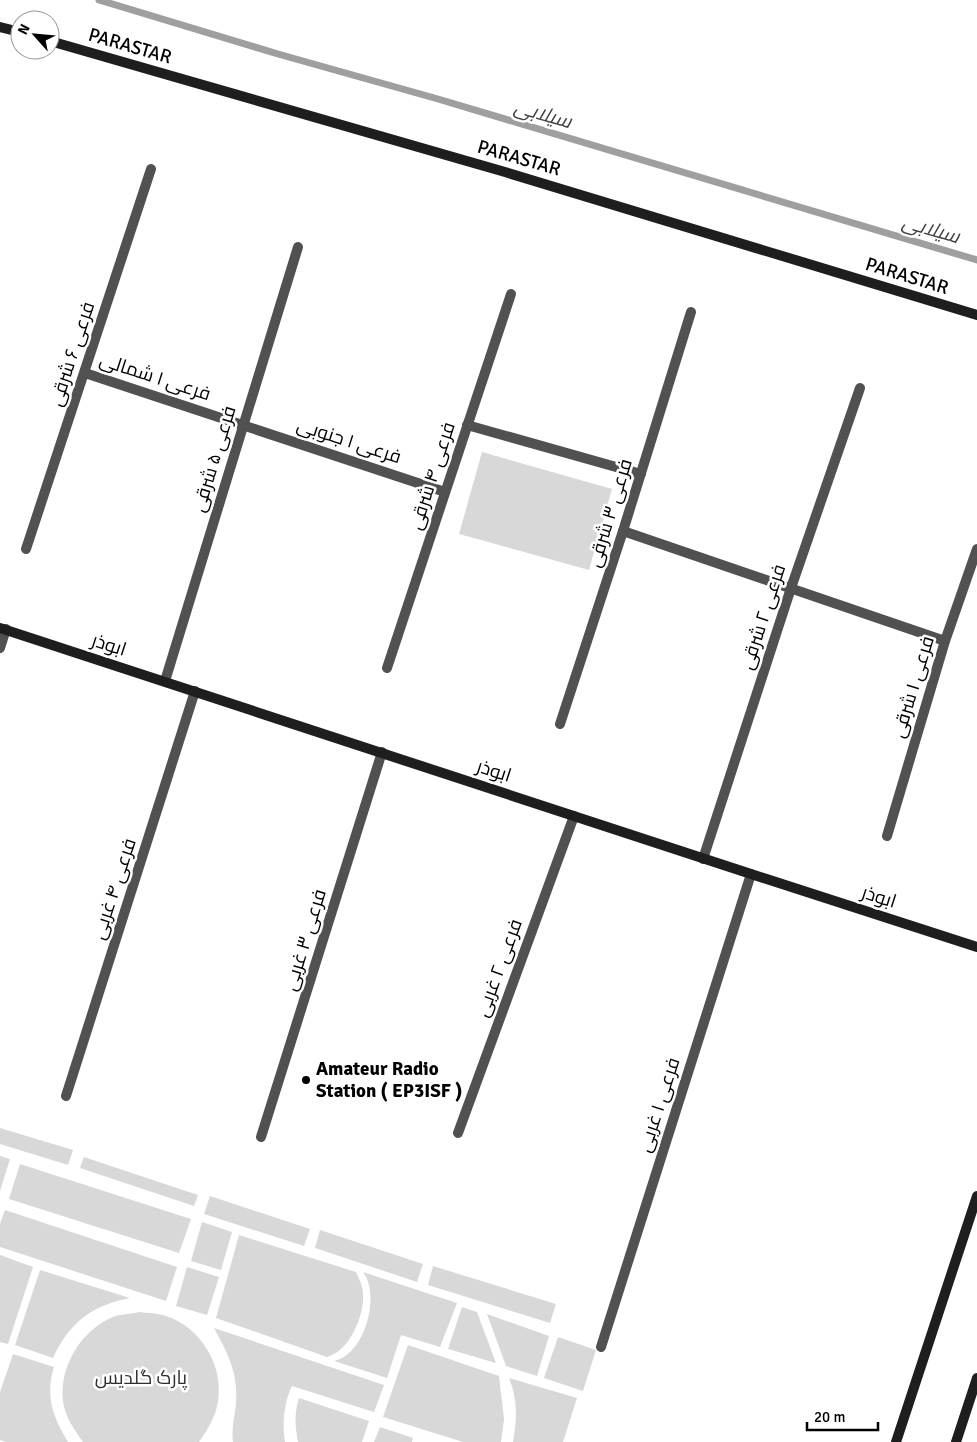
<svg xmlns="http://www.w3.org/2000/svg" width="977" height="1442" viewBox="0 0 977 1442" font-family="Signika,Cairo,sans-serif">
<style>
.green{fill:#d8d8d8}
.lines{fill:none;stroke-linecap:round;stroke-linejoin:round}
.stream{stroke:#9f9f9f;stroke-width:7}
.street{stroke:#515151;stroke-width:10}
.secondary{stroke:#1e1e1e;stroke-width:10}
.poi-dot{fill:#000;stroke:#fff;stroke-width:2}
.labels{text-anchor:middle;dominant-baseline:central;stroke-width:5;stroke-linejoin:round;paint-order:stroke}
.street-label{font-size:19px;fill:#000;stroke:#fff}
.poi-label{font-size:19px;font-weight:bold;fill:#000;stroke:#fff;text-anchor:start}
.park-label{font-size:19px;fill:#2f2f2f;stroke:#fff}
.water-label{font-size:20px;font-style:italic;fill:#404040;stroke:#fff}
</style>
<rect width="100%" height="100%" fill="#fff"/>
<g class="green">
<polygon points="482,452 612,489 589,570 459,534"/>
<polygon points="0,1128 73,1150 68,1165 0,1144"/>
<polygon points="0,1156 10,1159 0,1191"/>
<polygon points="84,1157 198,1195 194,1206 80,1168"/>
<polygon points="20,1164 191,1219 179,1253 9,1199"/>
<polygon points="210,1196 310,1229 304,1246 204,1214"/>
<polygon points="5,1210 177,1267 166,1301 0,1247 0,1224"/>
<polygon points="202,1222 232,1232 221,1270 191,1261"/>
<polygon points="320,1230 423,1264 417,1282 315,1248"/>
<path d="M 239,1235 L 356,1272 C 358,1277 361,1282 362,1287 C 367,1306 355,1337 341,1349 C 337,1353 332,1355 327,1357 L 216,1318 Z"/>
<polygon points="0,1255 33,1267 8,1344 0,1342"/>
<polygon points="433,1266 556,1304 550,1323 428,1285"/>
<polygon points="187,1267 219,1277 207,1315 176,1306"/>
<path d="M 40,1270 L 130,1298 C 92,1305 69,1323 53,1358 L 15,1345 Z"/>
<path d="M 363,1272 L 457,1303 L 440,1347 L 401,1335 L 387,1378 L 334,1361 C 365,1355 381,1295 363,1272 Z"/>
<polygon points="462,1307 477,1312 496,1363 448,1349"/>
<path d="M 139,1312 C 147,1313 157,1313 166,1316 C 200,1327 224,1365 218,1401 C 216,1416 208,1429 199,1442 L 83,1442 C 74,1429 65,1417 63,1401 C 59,1367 81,1330 113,1317 C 120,1314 131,1314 139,1312 Z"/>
<polygon points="487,1314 549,1336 537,1376 506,1366"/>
<path d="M 214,1328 L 384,1385 L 374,1412 L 292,1386 C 284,1402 282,1424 285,1442 L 233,1442 C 231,1428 235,1416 236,1403 C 238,1372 228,1354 214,1328 Z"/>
<polygon points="558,1337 596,1350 583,1391 544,1378"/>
<polygon points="408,1345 499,1376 504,1419 501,1442 463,1442 383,1417"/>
<path d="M 13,1354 L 54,1367 C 45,1396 53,1417 68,1442 L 6,1442 L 0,1440 L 0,1392 Z"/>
<path d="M 509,1378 L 577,1398 L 563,1442 L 513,1442 C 517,1418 518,1400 509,1378 Z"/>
<path d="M 299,1398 L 369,1421 L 362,1442 L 298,1442 C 295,1426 294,1414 299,1398 Z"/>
<polygon points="380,1427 413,1438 412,1442 374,1442"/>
</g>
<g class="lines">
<polyline class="stream" points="99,0 278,54 438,99 977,260"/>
<g class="street">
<polyline points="85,373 445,492"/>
<polyline points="467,425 641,474"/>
<polyline points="623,531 945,641"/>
<polyline points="26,549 151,169"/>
<polyline points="0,648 6,629"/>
<polyline points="387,668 511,294"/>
<polyline points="165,681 298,247"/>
<polyline points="560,724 623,531 691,312"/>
<polyline points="887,836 945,641 977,549"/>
<polyline points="703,859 791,588 860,388"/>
<polyline points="66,1096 195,691"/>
<polyline points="458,1133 574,816"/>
<polyline points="261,1137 382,752"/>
<polyline points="601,1347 751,874"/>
</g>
<g class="secondary">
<polyline points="0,27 20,32"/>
<polyline points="50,41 505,172 977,315"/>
<polyline points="0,628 751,874 977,947"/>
<polyline points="896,1442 977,1196"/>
<polyline points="956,1442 977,1378"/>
</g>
</g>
<circle class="poi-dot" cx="306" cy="1080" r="5"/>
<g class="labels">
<g class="street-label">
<text transform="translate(130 46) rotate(16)">PARASTAR</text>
<text transform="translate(519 158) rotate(16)">PARASTAR</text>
<text transform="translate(907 276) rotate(17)">PARASTAR</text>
<text transform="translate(72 354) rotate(-72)">فرعی ۶ شرقی</text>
<text transform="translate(155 377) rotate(18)">فرعی ۱ شمالی</text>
<text transform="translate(349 441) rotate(18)">فرعی ۱ جنوبی</text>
<text transform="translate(214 459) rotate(-73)">فرعی ۵ شرقی</text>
<text transform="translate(432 476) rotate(-72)">فرعی ۴ شرقی</text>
<text transform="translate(610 513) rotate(-73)">فرعی ۳ شرقی</text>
<text transform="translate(763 617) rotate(-72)">فرعی ۲ شرقی</text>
<text transform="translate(109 645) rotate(18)">ابوذر</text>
<text transform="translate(913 687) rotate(-73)">فرعی ۱ شرقی</text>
<text transform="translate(494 771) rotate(18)">ابوذر</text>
<text transform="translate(114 889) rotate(-72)">فرعی ۴ غربی</text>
<text transform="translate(879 897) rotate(18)">ابوذر</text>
<text transform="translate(305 940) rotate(-73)">فرعی ۳ غربی</text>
<text transform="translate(499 968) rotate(-70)">فرعی ۲ غربی</text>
<text transform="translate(659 1105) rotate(-72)">فرعی ۱ غربی</text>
</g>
<g class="poi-label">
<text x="316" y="1069">Amateur Radio<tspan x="316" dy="22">Station ( EP3ISF )</tspan></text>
</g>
<g class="park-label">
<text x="141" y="1378">پارک گلدیس</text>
</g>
<g class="water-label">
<text transform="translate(543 114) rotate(16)">سیلابی</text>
<text transform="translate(931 229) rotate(16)">سیلابی</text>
</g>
</g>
<g transform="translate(35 35) rotate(297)"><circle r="24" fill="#ffffff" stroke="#999999"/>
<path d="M0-4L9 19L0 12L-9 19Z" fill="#000000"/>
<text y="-8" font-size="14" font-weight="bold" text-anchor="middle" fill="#000000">N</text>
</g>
<path d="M807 1422v8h71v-8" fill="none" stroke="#000000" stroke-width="2.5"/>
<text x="814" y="1422" font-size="15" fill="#000000" stroke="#ffffff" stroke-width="4" paint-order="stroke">20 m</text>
</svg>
